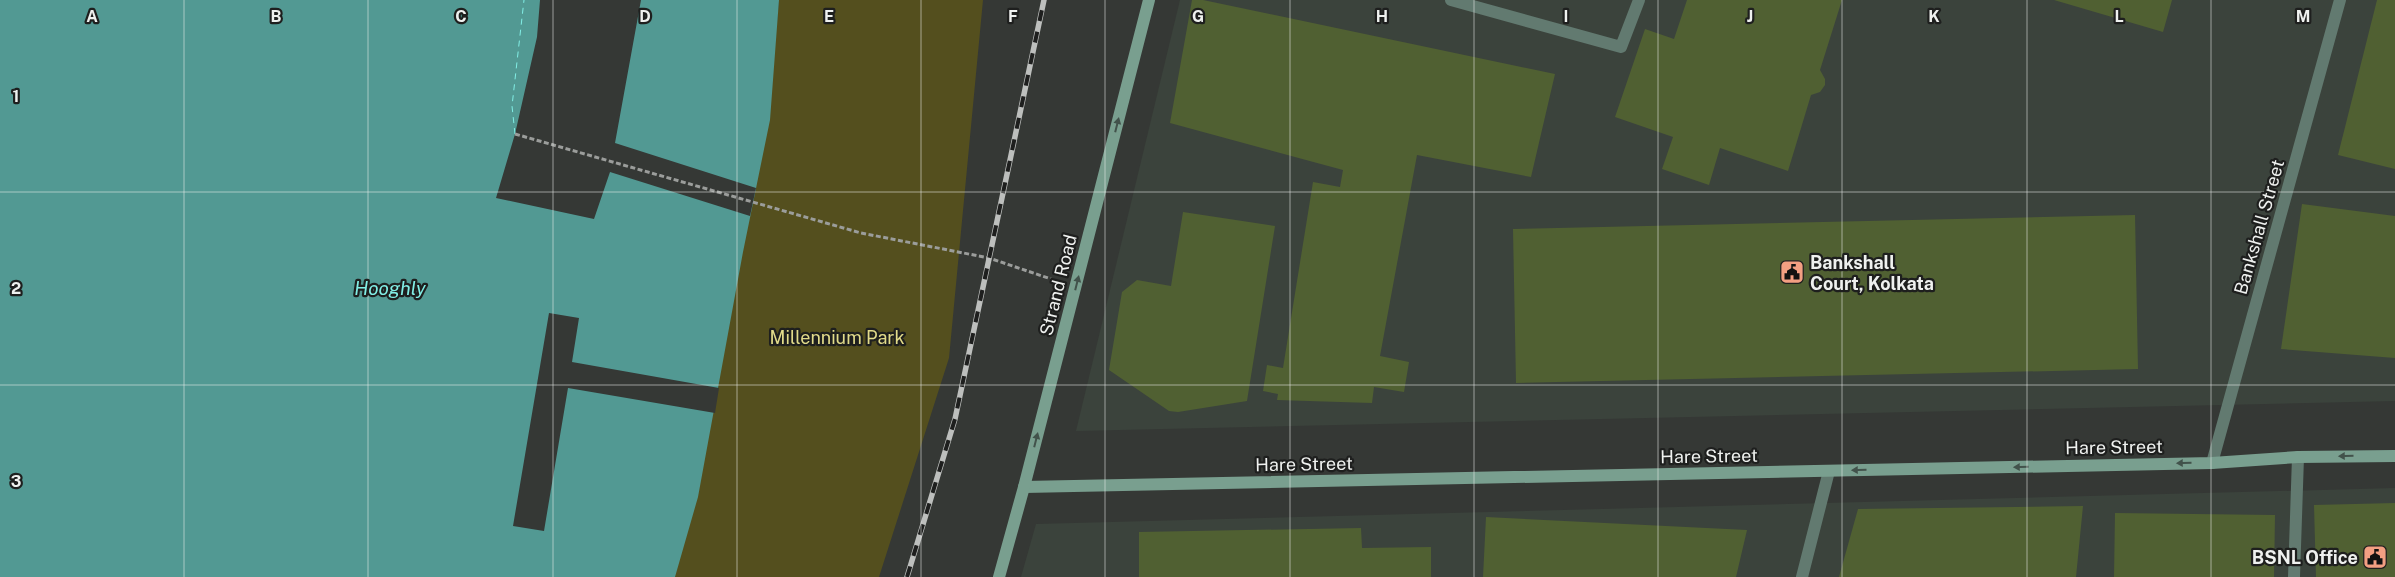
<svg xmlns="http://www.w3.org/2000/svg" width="2395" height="577" viewBox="0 0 2395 577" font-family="'Public Sans',sans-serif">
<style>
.built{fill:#3b433c}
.green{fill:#544f1e}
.water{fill:#529993}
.pier{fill:#353835}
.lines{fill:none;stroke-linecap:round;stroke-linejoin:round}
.ferry{stroke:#82efe6;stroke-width:1;stroke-dasharray:6 5;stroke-linecap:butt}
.building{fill:#506032}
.path{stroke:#9b9d9b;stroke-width:3;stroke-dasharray:5 2.5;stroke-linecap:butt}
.lane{stroke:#627a70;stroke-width:12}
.street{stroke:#627a70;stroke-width:12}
.secondary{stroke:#799f8f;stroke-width:12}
.rail-casing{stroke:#bdbfbd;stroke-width:5.5}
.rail{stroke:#1e1f1e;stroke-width:4;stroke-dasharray:11;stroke-linecap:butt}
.oneway{fill:#42524b}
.grid{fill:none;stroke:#eff1ef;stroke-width:1;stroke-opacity:0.55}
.labels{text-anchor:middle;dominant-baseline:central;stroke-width:4.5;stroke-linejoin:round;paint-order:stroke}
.street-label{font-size:18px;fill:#eff1ef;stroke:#1e1f1e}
.poi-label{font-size:18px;font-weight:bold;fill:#eff1ef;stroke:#1e1f1e;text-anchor:start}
.park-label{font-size:18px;fill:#e2db8a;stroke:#1e1f1e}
.water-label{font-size:19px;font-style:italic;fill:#82efe6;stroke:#1e1f1e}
.grid-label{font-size:16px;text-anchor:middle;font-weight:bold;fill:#eff1ef;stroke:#1e1f1e;stroke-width:4.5;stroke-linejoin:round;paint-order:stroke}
</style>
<rect width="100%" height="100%" fill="#353835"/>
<g class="built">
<polygon points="1180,0 2395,0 2395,401 1076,431"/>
<polygon points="2395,488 2395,577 1021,577 1036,524"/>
</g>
<polygon class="green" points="779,0 983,0 949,358 879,577 661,577 777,22"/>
<polygon class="water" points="0,0 779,0 770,120 743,252 698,497 675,577 0,577"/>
<g class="pier">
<polygon points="540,0 641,0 615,143 756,188 750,216 610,172 594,219 496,198 515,134 537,37"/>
<polygon points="549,313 579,318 572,362 719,388 715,413 568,388 544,531 513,526"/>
</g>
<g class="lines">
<polyline class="ferry" points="515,134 512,106 524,0"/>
</g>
<g class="building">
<polygon points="1192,0 1203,0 1555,74 1531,177 1417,155 1380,356 1409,362 1404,392 1374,387 1372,403 1277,400 1278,394 1263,391 1267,365 1283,368 1313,182 1340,187 1343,170 1170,123"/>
<polygon points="1687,0 1842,0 1820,70 1825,79 1825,85 1820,92 1811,95 1788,171 1720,148 1709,185 1662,169 1673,137 1615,117 1645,29 1674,39"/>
<polygon points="2054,0 2172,0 2163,32"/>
<polygon points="2377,0 2395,0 2395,169 2338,155"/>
<polygon points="2302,204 2395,216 2395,358 2281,349"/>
<polygon points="1183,212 1275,226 1247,401 1178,412 1169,411 1109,370 1122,292 1137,280 1171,286"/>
<polygon points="2135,215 2138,369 1516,383 1513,229"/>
<polygon points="2395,503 2395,577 2316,577 2314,505"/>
<polygon points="2083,506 2076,577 1839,577 1858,509"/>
<polygon points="2115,513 2275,515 2274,577 2114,577"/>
<polygon points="1486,517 1747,530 1736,577 1483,577"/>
<polygon points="1361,528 1362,548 1431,547 1431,577 1139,577 1139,532"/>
</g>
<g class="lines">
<polyline class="path" points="515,134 861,233 989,258 1051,279"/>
<polyline class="lane" points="1451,0 1621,47 1639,0"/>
<g class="street">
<polyline points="2212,463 2340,0"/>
<polyline points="1802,577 1829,471"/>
<polyline points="2294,577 2298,457"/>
</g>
<g class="secondary">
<polyline points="1024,487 2212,463 2298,457 2395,456"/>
<polyline points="999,577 1024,487 1149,0"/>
</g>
<g class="rail-casing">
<polyline id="rail" points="907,577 955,419 1044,0"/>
</g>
<use href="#rail" class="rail"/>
</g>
<defs><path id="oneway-solid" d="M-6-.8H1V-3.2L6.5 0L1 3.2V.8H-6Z" transform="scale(1.25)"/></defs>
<g class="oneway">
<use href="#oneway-solid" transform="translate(1117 125) rotate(-76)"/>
<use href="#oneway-solid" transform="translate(1077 283) rotate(-76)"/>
<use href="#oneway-solid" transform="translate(1036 440) rotate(-76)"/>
<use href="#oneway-solid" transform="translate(2346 456) rotate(179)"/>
<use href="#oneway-solid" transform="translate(2184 463) rotate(179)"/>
<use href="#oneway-solid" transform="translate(2021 467) rotate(179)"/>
<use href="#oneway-solid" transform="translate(1859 470) rotate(179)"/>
</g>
<path class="grid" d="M 184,0 L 184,577M 368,0 L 368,577M 553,0 L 553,577M 737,0 L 737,577M 921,0 L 921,577M 1105,0 L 1105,577M 1290,0 L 1290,577M 1474,0 L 1474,577M 1658,0 L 1658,577M 1842,0 L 1842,577M 2027,0 L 2027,577M 2211,0 L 2211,577M 0,192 L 2395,192M 0,385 L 2395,385"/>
<defs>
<g id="civic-square" transform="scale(1.25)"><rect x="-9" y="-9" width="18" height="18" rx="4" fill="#f39f82" stroke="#1e1f1e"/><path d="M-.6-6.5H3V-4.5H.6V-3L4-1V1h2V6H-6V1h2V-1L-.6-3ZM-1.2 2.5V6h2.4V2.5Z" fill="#111"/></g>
</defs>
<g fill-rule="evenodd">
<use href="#civic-square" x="1792" y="272"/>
<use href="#civic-square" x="2375" y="557"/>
</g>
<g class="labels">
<g class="street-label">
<text transform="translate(2259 227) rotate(-74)">Bankshall Street</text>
<text transform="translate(1058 285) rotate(-76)">Strand Road</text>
<text transform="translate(2114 447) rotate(-1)">Hare Street</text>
<text transform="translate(1709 456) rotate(-1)">Hare Street</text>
<text transform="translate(1304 464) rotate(-1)">Hare Street</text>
</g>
<g class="poi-label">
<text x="1810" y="262">Bankshall<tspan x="1810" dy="21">Court, Kolkata</tspan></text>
<text x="2358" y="557" text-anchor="end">BSNL Office</text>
</g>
<g class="park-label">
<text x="837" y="337">Millennium Park</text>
</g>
<g class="water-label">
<text x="390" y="288">Hooghly</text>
</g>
</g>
<g class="grid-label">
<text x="92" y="22">A</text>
<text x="276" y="22">B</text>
<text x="461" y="22">C</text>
<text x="645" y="22">D</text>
<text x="829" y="22">E</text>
<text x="1013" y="22">F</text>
<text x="1198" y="22">G</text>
<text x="1382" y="22">H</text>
<text x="1566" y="22">I</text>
<text x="1750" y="22">J</text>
<text x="1934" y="22">K</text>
<text x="2119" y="22">L</text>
<text x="2303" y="22">M</text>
<text x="16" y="102">1</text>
<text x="16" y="294">2</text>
<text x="16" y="487">3</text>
</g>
</svg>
